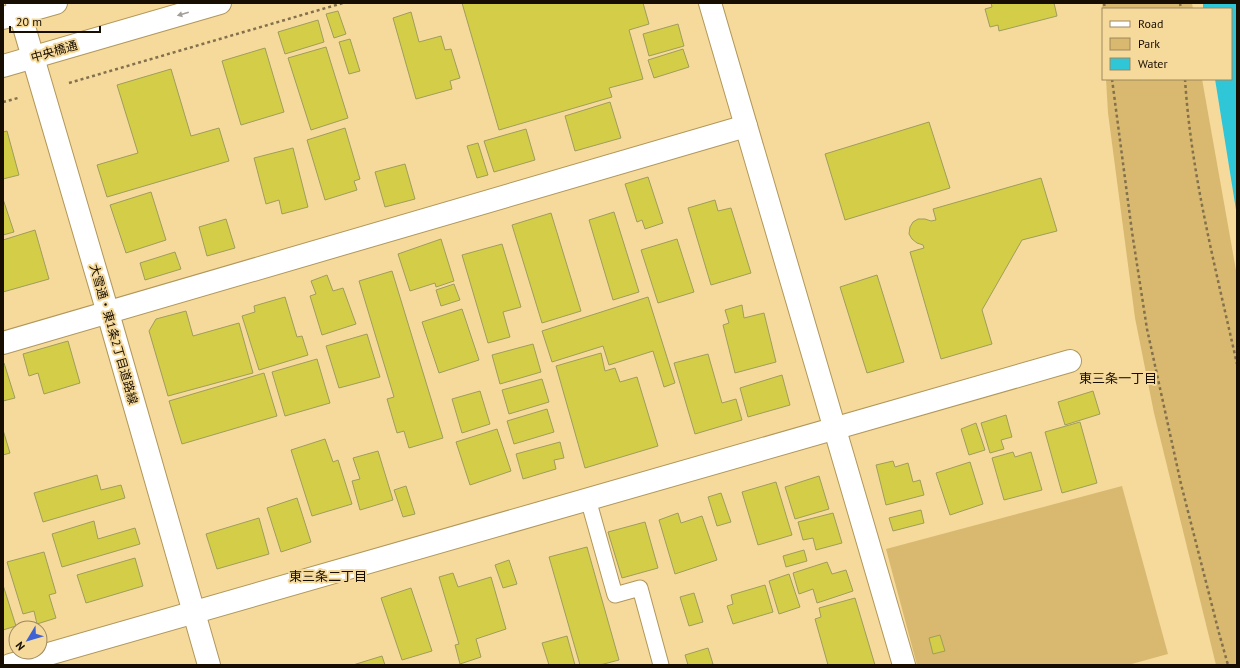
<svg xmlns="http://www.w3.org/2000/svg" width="1240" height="668" viewBox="0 0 1240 668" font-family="'PT Sans','Noto Sans JP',sans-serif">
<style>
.green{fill:#d8b96f}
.water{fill:#2fc6d8}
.building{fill:#d3cd47;stroke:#9f9d5d}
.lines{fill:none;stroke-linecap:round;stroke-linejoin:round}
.service-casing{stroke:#b1975a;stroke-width:17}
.minor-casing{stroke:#b1975a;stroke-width:24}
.tertiary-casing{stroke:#b1975a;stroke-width:24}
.path{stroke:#83704c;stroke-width:2.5;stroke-dasharray:3 3;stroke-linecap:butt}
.service{stroke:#fff;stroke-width:15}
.minor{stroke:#fff;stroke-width:22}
.tertiary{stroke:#fff;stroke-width:22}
.oneway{fill:#a29e99}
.labels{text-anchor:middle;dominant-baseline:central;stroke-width:4;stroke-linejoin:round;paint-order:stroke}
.street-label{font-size:12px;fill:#170d00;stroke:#f6da9c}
.neighbourhood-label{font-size:13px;fill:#170d00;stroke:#f6da9c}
</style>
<rect width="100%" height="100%" fill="#f6da9c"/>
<g class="green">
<polygon points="1102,3 1192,3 1193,9 1103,9 1103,19"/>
<polygon points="1106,79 1202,79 1237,276 1237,665 1216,665 1154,413 1135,318 1108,113"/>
<polygon points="1122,486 1168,654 1128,665 917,665 886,549"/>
</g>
<polygon class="water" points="1203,3 1237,3 1237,216 1215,79 1231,79 1231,9 1203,9"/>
<g class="building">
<polygon points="462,3 643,3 649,24 629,30 643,79 609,88 612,97 499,130"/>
<polygon points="991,3 1054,3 1057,16 999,31 998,25 990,27 985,9 992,7"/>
<polygon points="338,11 346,34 334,38 326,14"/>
<polygon points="411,12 419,42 441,36 445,50 451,49 460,78 450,81 452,89 416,99 393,18"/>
<polygon points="318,20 324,42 285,54 278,32"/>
<polygon points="678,24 684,46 649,56 643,34"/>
<polygon points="350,39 360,71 349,74 339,42"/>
<polygon points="326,47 348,118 311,130 288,58"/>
<polygon points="265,48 284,112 241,125 222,61"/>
<polygon points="683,49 689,67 654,78 648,60"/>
<polygon points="171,69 191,136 219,128 229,161 107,197 97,165 138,153 117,85"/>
<polygon points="610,102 621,138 575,151 565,116"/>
<polygon points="929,122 950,188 845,220 825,154"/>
<polygon points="345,128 360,179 354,181 357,190 325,200 307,140"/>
<polygon points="526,129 535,160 494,172 484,141"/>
<polygon points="7,131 19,175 3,179 3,132"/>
<polygon points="478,143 488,175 477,178 467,146"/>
<polygon points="293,148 308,207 282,214 279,200 266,204 254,158"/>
<polygon points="405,164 415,199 385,207 375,172"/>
<polygon points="648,177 663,223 645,229 642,220 637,222 625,184"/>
<polygon points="1041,178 1057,231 1022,240 982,310 992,344 941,359 910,252 924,248 923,245 917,243 912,239 909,234 910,227 913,222 918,219 925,219 931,221 936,220 933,209"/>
<polygon points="151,192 166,240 126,253 110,205"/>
<polygon points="3,199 14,232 3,235"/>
<polygon points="715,200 718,211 731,208 751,273 711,285 688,208"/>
<polygon points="614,212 639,292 613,300 589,220"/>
<polygon points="551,213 581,311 542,323 512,225"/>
<polygon points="226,219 235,248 207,256 199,227"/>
<polygon points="35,230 49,279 3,292 3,240"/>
<polygon points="441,239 454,281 436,287 435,283 410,291 398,254"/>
<polygon points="677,239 694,292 658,303 641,250"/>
<polygon points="502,244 521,307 503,312 510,337 488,343 462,255"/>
<polygon points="175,252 181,269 145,280 140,263"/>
<polygon points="392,271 443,438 409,448 404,431 397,433 387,399 394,397 359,281"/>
<polygon points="327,275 333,291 343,288 356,324 322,335 310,296 316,294 311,281"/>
<polygon points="877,275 904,362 867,373 840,287"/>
<polygon points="454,284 460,300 441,306 436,290"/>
<polygon points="285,297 297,337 302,336 308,355 259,370 242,316 255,312 254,306"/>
<polygon points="648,297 675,383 664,387 653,351 609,365 603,346 552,362 542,331"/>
<polygon points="742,305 744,318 764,313 776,362 735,373 723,325 729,323 725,310"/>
<polygon points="462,309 479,360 439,373 422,322"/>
<polygon points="186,311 193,336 239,323 253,373 168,396 149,331 156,319"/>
<polygon points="367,334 380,377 339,388 326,346"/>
<polygon points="68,341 80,383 44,394 38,373 29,376 23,354"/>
<polygon points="533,344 541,372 500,384 492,355"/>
<polygon points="601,353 605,371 615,368 620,382 637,377 658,446 585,468 556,366"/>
<polygon points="708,354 722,403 736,399 742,420 695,434 674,363"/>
<polygon points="317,359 330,403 285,416 272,372"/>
<polygon points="4,363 15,398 3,401 3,364"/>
<polygon points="264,373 277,416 182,444 169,401"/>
<polygon points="782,375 790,405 748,417 740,388"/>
<polygon points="542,379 549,402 509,414 502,390"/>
<polygon points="480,391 490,424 462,433 452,399"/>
<polygon points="1093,391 1100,414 1065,425 1058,402"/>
<polygon points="547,409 554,432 514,444 507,421"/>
<polygon points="1006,415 1012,437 1001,440 1004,449 990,453 981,423"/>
<polygon points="1080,422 1097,483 1062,493 1045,432"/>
<polygon points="976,423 985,450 969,455 961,429"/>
<polygon points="497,429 511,471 470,485 456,442"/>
<polygon points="3,430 10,453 3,455"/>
<polygon points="325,439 333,462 338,460 352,504 312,516 291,450"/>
<polygon points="560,442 564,458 554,460 556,469 523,479 516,454"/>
<polygon points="378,451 393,500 360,510 352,481 360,479 353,458"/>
<polygon points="1013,452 1015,457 1031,452 1042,490 1004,500 992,458"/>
<polygon points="893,461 895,467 908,463 913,482 920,480 924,495 886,505 876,465"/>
<polygon points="970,462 983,504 950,515 936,473"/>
<polygon points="97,475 101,490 121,485 125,498 43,522 34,493"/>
<polygon points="819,476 829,509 795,519 785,487"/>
<polygon points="776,482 792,535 758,545 742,492"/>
<polygon points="406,486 415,514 403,517 394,490"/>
<polygon points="721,493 731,522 717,526 708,497"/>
<polygon points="297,498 311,542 281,552 267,508"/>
<polygon points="921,510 924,523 893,531 889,518"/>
<polygon points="678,513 681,523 702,516 717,560 675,574 659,520"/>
<polygon points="833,513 842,543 816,550 813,538 803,540 798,522"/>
<polygon points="259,518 269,554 217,569 206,534"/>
<polygon points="94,521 98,539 135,528 140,544 62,567 52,534"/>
<polygon points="645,522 658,568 622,578 608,532"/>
<polygon points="587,547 619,660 600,665 580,665 549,557"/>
<polygon points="804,550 807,561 786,567 783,556"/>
<polygon points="44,552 56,593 49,595 56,618 37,624 34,611 23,614 7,562"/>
<polygon points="135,558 143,586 86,603 77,575"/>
<polygon points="509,560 517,584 503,588 495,565"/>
<polygon points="827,562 832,574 846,570 853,591 817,603 813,589 799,594 793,573"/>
<polygon points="453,573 458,587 491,577 506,629 476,639 481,657 460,664 455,645 459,644 439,577"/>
<polygon points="789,574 800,607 779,614 769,581"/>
<polygon points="3,585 16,626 3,630"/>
<polygon points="765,585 773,612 733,624 727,606 733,604 731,595"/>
<polygon points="411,588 432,651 402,660 381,598"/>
<polygon points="694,593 703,622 689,626 680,597"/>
<polygon points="855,598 875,665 828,665 815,619 821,617 819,608"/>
<polygon points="940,635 945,651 933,654 929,638"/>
<polygon points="567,636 575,665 549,665 542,643"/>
<polygon points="708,648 713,664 708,665 688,665 685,655"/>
<polygon points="382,656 385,665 353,665"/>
</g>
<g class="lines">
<g class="service-casing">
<polyline id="service" points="588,499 615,595 640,588 661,665"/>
</g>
<g class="minor-casing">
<g id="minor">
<polyline points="17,3 108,313 209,665"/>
<polyline points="710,3 904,665"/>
<polyline points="3,343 746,126"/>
<path d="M 10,665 C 363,562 717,464 1070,361"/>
</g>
</g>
<g class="tertiary-casing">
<g id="tertiary">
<polyline points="3,18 56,3"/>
<polyline points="3,66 220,3"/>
</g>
</g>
<g class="path">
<polyline points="1104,3 1105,9"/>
<polyline points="1180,3 1181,9"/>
<polyline points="1112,79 1132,232 1147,329 1181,484 1219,633 1228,665"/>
<path d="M 1185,79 C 1191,175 1216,270 1237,364"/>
<polyline points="69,83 343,3"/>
<polyline points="3,102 18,98"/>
</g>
<use href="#service" class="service"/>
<use href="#minor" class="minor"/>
<use href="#tertiary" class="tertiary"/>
</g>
<defs><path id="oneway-solid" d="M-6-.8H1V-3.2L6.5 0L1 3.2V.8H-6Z"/></defs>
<use class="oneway" href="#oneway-solid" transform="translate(183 14) rotate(164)"/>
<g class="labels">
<g class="street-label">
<text transform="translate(54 51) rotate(-16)">中央橋通</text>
<text transform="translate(114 334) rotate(74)">大雪通・東1条2丁目道路線</text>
</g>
<g class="neighbourhood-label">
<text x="1118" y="378">東三条一丁目</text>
<text x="328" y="576">東三条二丁目</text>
</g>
</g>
<rect width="1240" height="668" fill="none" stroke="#170d00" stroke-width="8"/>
<rect x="1102" y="8" width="130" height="72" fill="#f6da9c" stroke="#9d885e"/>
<rect x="1110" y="21" width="20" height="6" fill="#ffffff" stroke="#9d885e"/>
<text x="1138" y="28" font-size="12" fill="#170d00">Road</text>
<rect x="1110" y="38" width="20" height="12" fill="#d8b96f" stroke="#9d885e"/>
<text x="1138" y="48" font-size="12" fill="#170d00">Park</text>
<rect x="1110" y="58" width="20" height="12" fill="#2fc6d8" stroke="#9d885e"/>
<text x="1138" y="68" font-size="12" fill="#170d00">Water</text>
<g transform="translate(28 640) rotate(232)"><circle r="19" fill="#f6da9c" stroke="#9d885e"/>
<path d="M0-3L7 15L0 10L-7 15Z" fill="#3f63d5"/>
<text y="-6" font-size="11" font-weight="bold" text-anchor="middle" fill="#170d00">N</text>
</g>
<path d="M10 26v6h90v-6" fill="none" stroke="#170d00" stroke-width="2"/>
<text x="16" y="26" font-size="12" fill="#170d00" stroke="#f6da9c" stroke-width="3" paint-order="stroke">20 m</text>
</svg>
